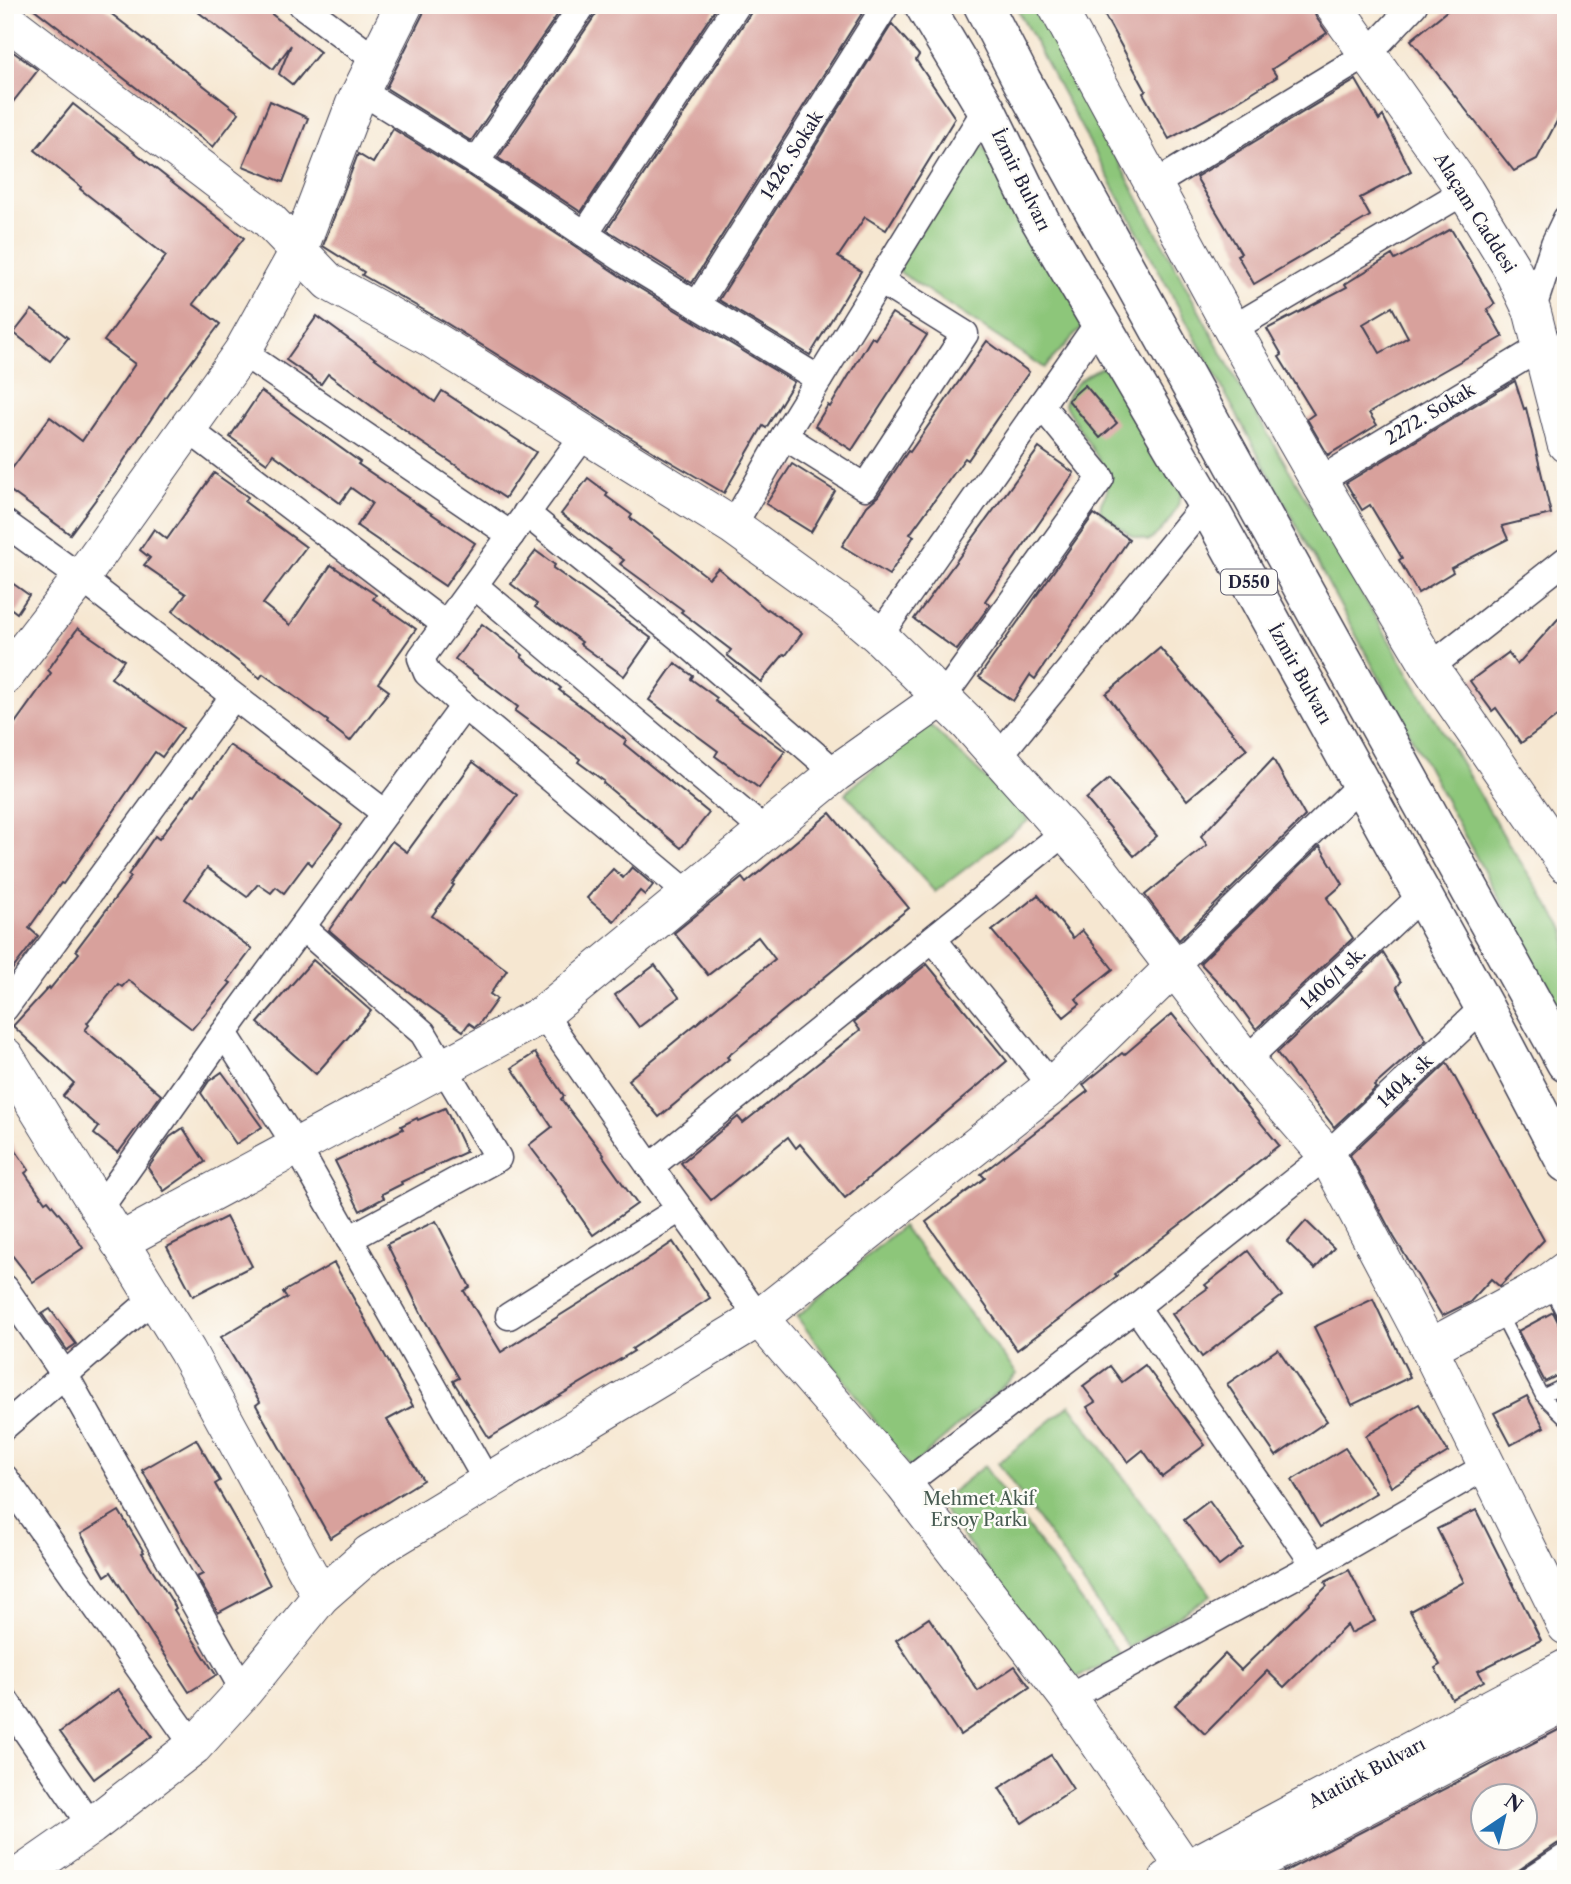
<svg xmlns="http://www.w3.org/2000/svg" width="1571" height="1884" viewBox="0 0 1571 1884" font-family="'Libre Caslon Text',serif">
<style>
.green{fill:#8dc67a;stroke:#58745a;stroke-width:2}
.building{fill:#d8a19c;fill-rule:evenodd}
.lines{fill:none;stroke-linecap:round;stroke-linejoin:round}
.lane-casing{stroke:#424052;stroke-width:15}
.street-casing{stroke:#424052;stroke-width:29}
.secondary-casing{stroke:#424052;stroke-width:39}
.highway-casing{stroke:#424052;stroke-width:41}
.lane{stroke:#fff;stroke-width:12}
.street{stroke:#fff;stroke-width:26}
.secondary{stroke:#fff;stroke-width:37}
.highway{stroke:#fff;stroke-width:38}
.labels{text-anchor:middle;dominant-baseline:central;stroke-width:5;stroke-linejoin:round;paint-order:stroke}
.shield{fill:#fdfcf7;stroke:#646373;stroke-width:2}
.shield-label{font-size:16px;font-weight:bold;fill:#22223b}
.street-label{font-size:18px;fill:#22223b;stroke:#fdfcf7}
.park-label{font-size:18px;fill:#475b51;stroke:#fdfcf7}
</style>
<rect width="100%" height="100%" fill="#fdfcf7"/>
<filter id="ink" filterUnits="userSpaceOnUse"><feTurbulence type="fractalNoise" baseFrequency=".0143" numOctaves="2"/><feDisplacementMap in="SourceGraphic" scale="14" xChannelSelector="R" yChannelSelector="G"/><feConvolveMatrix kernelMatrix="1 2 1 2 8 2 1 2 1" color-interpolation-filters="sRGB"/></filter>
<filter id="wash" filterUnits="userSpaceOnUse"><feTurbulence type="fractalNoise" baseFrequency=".00686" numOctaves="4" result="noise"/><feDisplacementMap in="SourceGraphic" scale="28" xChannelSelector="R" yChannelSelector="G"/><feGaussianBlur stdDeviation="1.57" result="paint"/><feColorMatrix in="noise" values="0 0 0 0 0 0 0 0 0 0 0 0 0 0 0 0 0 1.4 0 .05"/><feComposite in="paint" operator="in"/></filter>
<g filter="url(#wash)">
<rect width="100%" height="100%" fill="#f6e7d1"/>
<g class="green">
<polygon points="1015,5 1034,5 1238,383 1507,841 1566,932 1566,1023"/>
<polygon points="980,140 1088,321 1044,368 895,269"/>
<path d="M 1109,364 L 1182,490 C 1180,509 1164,531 1148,541 L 1132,536 L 1100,512 L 1101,503 L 1107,491 L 1109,476 L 1064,404 C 1073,382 1087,373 1109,364 Z"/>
<polygon points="928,723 1029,820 935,892 845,793"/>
<polygon points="902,1226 1017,1374 910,1468 797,1317"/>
<polygon points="1070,1405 1211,1595 1129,1648 998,1463"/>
<polygon points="984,1466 1121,1656 1071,1680 938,1503"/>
</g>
<g id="blocks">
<g class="building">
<polygon points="29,5 100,5 239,113 213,147"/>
<polygon points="189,5 260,5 320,52 293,85 279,74 291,45 273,69"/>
<polygon points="425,5 564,5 471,141 386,88 423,14"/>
<polygon points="599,5 718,5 581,212 498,158 596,14"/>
<polygon points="753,5 866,7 692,283 607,230 750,14"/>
<polygon points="1099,5 1312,5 1316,17 1327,33 1272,69 1277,77 1225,109 1169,139 1143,93 1146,91"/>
<polygon points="1454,5 1566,5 1566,104 1537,159 1514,171 1411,40"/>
<polygon points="892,24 919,55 916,60 955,118 886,230 865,217 838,257 861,271 810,355 719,300"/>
<polygon points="5,46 38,70 5,112"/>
<polygon points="1356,80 1379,120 1383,116 1411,171 1360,198 1370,216 1254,284 1237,255 1241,253 1196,177"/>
<polygon points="270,101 308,118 283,182 243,166"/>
<polygon points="73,104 244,238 193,304 220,324 170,390 119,468 70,534 5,487 5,478 50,417 82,441 135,364 104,341 166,256 80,189 81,187 35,150"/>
<polygon points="393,129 468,175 626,280 794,382 766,428 763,426 724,493 654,452 443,321 362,275 364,272 323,246 358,154 373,163"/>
<path d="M 1451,229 L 1495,304 L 1487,309 L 1503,337 L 1369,413 L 1377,425 L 1328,455 L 1307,419 L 1314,414 L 1279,357 L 1282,355 L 1267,329 L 1347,287 L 1345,284 L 1392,255 L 1395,260 ZM 1392,307 L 1408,337 L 1380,353 L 1363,324 Z"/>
<polygon points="32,310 68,338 50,361 14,333"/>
<polygon points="892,313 927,335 852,450 815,426 828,405 830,407 872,337 875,339"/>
<polygon points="317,316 435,402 442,391 536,452 505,498 412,436 328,374 321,384 286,360"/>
<polygon points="987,341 1029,372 968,460 965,458 910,534 914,536 889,575 842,546 867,506 878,496 908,451 910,452"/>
<polygon points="1515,381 1524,409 1526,408 1551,514 1502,526 1508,539 1451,568 1453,572 1418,593 1399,560 1402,558 1370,505 1362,510 1346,483"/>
<polygon points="1085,385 1117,423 1100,438 1068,400"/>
<polygon points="261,391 360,462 358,464 475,543 445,586 357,526 372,503 351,488 340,503 273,454 267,463 230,437"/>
<polygon points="1039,448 1074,473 985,601 990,605 957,650 914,619"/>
<polygon points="792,464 835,491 811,532 766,504"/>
<polygon points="214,473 248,497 245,502 306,547 263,604 290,625 331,565 376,595 373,599 416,629 378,683 389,691 350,741 327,723 328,721 263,674 260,678 173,611 186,594 144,565 150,558 140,550 154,529 167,539"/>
<polygon points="588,478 608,493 606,496 632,515 630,518 709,578 718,568 767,610 768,609 802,633 786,655 784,654 761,682 727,655 731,650 681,612 683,610 620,564 624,560 561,514"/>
<polygon points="1094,514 1129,539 1035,679 1030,675 1013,701 979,677"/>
<polygon points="536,551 555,565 553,568 651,638 624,676 580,644 582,642 535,607 537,604 511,584"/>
<polygon points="5,578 29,595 17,613 5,604"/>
<polygon points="1566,610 1566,710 1521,743 1496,708 1492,711 1470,681 1508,653 1517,665"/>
<polygon points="482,624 523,655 521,657 561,688 559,690 626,740 624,744 709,813 681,848 603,783 604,781 578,762 580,759 515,711 518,707 455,659"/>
<polygon points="78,628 124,660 111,678 183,728 162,757 155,752 63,884 61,883 29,928 38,936 5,979 5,737 51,673 48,670"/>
<polygon points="1160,648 1247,749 1187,800 1106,694"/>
<polygon points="675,663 693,676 691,679 717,698 715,701 785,751 759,788 715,756 718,751 649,700"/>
<polygon points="229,745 276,776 342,825 312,865 308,861 284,893 276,887 271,893 258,884 247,897 207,868 185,899 252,949 228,981 231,983 192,1029 128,980 122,987 118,984 87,1023 89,1025 85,1030 161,1095 118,1153 94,1134 99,1127 63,1096 74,1083 13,1026 49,987 50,989 79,953 76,950 131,877 128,875 155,836 159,839 193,794 195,795"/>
<polygon points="1273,759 1305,816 1179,940 1145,895 1207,845 1201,836"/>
<polygon points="473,762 517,795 452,884 454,885 432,916 507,970 490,994 497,999 479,1024 475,1027 469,1023 463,1031 359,956 329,930 392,841 407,852"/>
<polygon points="1109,779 1157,836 1134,856 1086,799"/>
<polygon points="830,813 909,908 727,1057 729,1059 659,1117 628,1080 775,959 758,937 708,975 674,933 742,878 746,883"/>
<polygon points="1320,846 1343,884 1327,898 1353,938 1256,1029 1235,1000 1200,963"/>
<polygon points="632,867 653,885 645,895 640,891 614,921 587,898 613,869 623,878"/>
<polygon points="1038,895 1073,938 1082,930 1113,969 1076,999 1080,1004 1064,1017 992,931"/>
<polygon points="1383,953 1401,982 1397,987 1426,1040 1374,1086 1376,1088 1334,1127 1277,1053"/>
<polygon points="313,960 371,1011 316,1074 258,1023"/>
<polygon points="927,964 1007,1061 845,1198 800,1144 796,1148 788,1137 711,1200 681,1163 738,1117 743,1123 860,1030 854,1022"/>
<polygon points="655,965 679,997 639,1027 615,995"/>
<polygon points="1172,1014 1279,1145 1190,1217 1115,1274 1117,1276 1017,1350 926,1222 985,1178 981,1174 1088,1091 1083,1085 1090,1079 1122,1053 1124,1055"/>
<polygon points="535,1053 564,1096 561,1099 604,1155 603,1156 637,1204 593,1235 563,1192 564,1191 529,1145 552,1127 512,1068"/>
<polygon points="1447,1063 1544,1240 1501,1285 1499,1286 1491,1279 1470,1302 1442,1316 1394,1237 1350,1155"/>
<polygon points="222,1072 262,1127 236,1144 201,1093 209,1081"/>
<polygon points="445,1108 466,1152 401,1182 402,1184 382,1194 384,1198 360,1211 335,1161 403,1129 401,1126 417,1118 418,1120"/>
<polygon points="183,1128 205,1162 164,1191 148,1168 170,1137"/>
<polygon points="5,1135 29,1170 25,1173 45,1202 48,1200 66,1222 83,1248 33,1282 5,1246"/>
<polygon points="226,1217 252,1266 193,1296 167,1247"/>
<polygon points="436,1221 470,1287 464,1291 501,1352 612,1283 673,1242 710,1298 632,1349 634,1351 489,1438 453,1381 459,1378 424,1319 387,1244"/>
<polygon points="1306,1221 1334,1248 1315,1269 1287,1242"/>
<polygon points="1248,1251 1282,1296 1202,1357 1172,1314 1208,1288 1205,1285"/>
<polygon points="334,1263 413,1406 387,1420 423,1480 330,1538 256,1405 260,1402 221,1337 287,1298 283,1292"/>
<polygon points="1373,1299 1410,1377 1352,1405 1314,1327"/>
<polygon points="50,1309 76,1344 67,1350 42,1314"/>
<polygon points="1553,1312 1559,1324 1566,1328 1566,1371 1545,1382 1518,1331"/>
<polygon points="1278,1349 1327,1421 1276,1456 1227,1384"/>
<polygon points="1145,1365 1205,1445 1162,1477 1143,1450 1128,1462 1087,1407 1095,1402 1083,1386 1110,1366 1122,1382"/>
<polygon points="1527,1396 1544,1427 1511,1445 1494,1413"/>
<polygon points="1419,1404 1448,1452 1391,1487 1366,1436"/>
<polygon points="196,1439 220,1481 215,1484 248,1542 270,1585 218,1613 197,1577 203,1574 142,1470"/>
<polygon points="1345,1448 1376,1493 1320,1527 1292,1480"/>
<polygon points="1209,1501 1243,1548 1219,1566 1184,1520"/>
<polygon points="1476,1510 1541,1640 1478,1671 1484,1681 1452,1699 1435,1668 1440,1665 1410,1611 1464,1582 1437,1529"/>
<polygon points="119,1511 144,1552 142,1553 176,1608 174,1610 216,1675 189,1692 111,1572 105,1576 81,1534"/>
<polygon points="1349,1570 1375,1621 1351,1633 1347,1625 1284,1687 1267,1671 1205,1734 1175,1705 1225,1654 1241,1670 1327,1586 1325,1582"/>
<polygon points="929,1618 978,1691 1015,1666 1030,1687 960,1735 896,1640"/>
<polygon points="118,1689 152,1736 94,1779 60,1732"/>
<path d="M 1566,1726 L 1566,1841 L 1557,1844 L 1506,1879 L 1270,1879 ZM 1483,1796 L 1525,1796 L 1525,1838 L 1483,1838 Z"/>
<polygon points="1051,1755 1073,1789 1022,1823 999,1788"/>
</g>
</g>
</g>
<g filter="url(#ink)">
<use href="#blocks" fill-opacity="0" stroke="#424052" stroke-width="2"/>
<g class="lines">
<g class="lane-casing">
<g id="lane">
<polyline points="1549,1287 1566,1319"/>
<polyline points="1500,1314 1542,1396 1566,1384"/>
<polyline points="1542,1396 1566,1419"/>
</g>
</g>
<g class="street-casing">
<g id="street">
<polyline points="302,5 376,60"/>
<polyline points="583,5 476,162 635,267 819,379"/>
<polyline points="361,91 476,162"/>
<polyline points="1153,185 1368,54 1414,5"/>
<polyline points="585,234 737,5"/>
<polyline points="697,305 886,5"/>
<polyline points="1532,311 1554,244 1566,219"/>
<polyline points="1232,329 1465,191"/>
<polyline points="242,352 511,535"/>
<polyline points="188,429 446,625"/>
<polyline points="584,435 421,658 427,673 464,706 690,895"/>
<polyline points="784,436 865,487 965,334 880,281"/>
<polyline points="1319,481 1541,347"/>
<polyline points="526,513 692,648 836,773"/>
<polyline points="5,523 81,578 385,813"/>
<polyline points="733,526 784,436 986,109"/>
<polyline points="475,586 766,832"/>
<polyline points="879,636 1099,322"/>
<polyline points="1430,667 1566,560"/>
<polyline points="943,697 1101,478 1041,405"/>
<polyline points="998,757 1206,503"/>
<polyline points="302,927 423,1033 498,1158 349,1239"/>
<polyline points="933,939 1052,1086"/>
<polyline points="1175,966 1361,784"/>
<polyline points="5,1008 233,697"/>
<polyline points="543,1014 650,1167 1065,832"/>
<polyline points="224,1033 297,1147 488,1483"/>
<polyline points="1246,1060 1421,896"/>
<polyline points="650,1167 759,1318"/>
<polyline points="100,1208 224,1033 464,706"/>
<polyline points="5,1288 65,1375 244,1691"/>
<polyline points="1136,1307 1315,1565"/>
<polyline points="509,1316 680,1209"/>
<polyline points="5,1426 154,1298"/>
<polyline points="5,1478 194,1746"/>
<polyline points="904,1485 1136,1307 1327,1155 1484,1007"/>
<polyline points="1068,1698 1315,1565 1487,1466"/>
<polyline points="5,1700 91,1826"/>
<polyline points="1532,1879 1566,1857"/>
</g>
</g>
<g class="secondary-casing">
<g id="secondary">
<polyline points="1056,5 1232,329 1319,481 1430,667 1566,864"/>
<polyline points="1333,5 1465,191 1510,265 1532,311 1566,444"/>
<polyline points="5,19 268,219 329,282 432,339 733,526 845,607 879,636 968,723 1100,871 1257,1075 1327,1155 1429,1348 1566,1626"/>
<polyline points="5,676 81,578 242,352 299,250 354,105 404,5"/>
<polyline points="5,1056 187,1351 321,1596"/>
<polyline points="119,1242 543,1014 836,773 943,697"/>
<polyline points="759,1318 904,1485 1068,1698 1192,1879"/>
<polyline points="1429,1348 1547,1284 1566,1270"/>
<polyline points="15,1879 91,1826 194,1746 244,1691 321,1596 370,1553 759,1318 1052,1086 1175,966"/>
<polyline points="1168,1879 1566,1668"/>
<polyline points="1224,1879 1566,1702"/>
</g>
</g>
<g class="highway-casing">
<g id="highway">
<polyline points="924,5 986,109 1040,220 1206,503 1484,1007 1566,1163"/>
<polyline points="983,5 1022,81 1566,1063"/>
</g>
</g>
<use href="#lane" class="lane"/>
<use href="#street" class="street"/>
<use href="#secondary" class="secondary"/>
<use href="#highway" class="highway"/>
</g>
</g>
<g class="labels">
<rect class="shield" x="1221" y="569.5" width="56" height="25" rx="5"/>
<g class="shield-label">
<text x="1249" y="582">D550</text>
</g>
<g class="street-label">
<text transform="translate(792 155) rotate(-58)">1426. Sokak</text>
<text transform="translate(1021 180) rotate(64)">İzmir Bulvarı</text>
<text transform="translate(1475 213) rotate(58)">Alaçam Caddesi</text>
<text transform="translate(1430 414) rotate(-31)">2272. Sokak</text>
<text transform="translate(1300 674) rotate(61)">İzmir Bulvarı</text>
<text transform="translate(1333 978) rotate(-43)">1406/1 sk.</text>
<text transform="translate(1405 1081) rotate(-43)">1404. sk</text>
<text transform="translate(1367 1773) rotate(-28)">Atatürk Bulvarı</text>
</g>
<g class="park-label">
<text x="979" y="1499">Mehmet Akif<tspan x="979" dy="21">Ersoy Parkı</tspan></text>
</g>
</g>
<rect width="1571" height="1884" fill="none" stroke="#fdfcf7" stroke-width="28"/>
<g transform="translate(1504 1817) rotate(35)"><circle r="33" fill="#fdfcf7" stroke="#a5a5ac" stroke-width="2"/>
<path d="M0-5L12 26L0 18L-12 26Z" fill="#1f6fb2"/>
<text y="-10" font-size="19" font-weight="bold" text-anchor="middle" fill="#22223b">N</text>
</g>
</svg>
